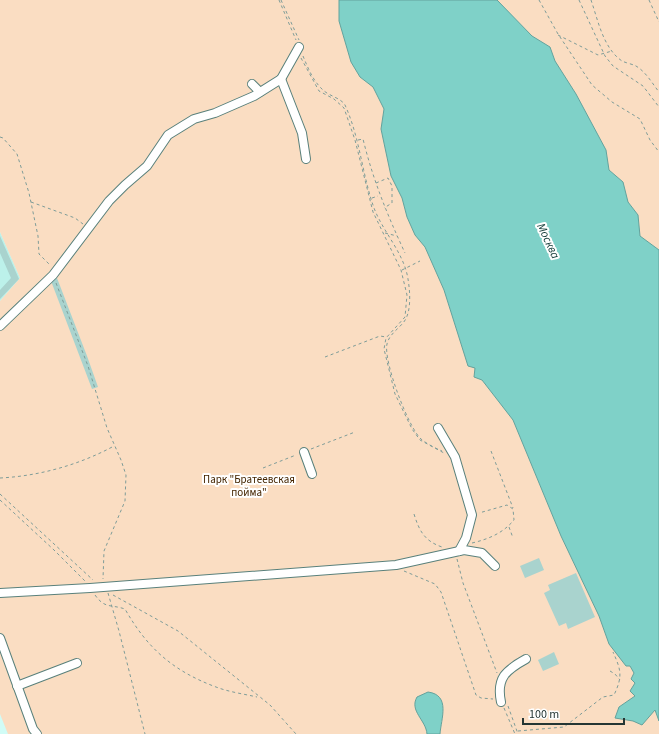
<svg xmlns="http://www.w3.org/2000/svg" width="659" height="734" viewBox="0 0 659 734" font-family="'Source Sans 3',sans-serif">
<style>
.built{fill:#bcf1ea}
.green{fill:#faddc2}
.water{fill:#7fd1c8;stroke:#64a29c}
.building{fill:#a9d3ce}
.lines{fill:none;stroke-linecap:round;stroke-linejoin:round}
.minor-casing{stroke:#59807b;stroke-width:10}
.path{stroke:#7e9c98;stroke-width:1;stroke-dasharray:3 3;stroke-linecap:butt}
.minor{stroke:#fff;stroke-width:8}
.labels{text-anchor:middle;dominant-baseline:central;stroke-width:4;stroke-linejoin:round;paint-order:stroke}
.park-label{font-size:11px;fill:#442501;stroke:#fff}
.water-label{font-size:12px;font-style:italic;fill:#103834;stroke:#fff}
</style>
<rect width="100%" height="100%" fill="#d1fcf6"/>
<polygon class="built" points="0,232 20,278 0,301"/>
<g class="green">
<polygon points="0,0 339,0 339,21 351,62 360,77 373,87 384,109 381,129 391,176 402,198 407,217 415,235 425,247 444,290 459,338 475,368 474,377 482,380 513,420 561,536 599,616 609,644 630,666 634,673 635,696 619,707 655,710 659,721 659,734 8,734 0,714 0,301 20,278 0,232"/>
<polygon points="497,0 659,0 659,250 640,236 638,215 628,202 623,182 609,170 606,150 576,94 555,61 550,47 532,36"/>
</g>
<g class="water">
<polygon points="339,0 497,0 532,36 550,47 555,61 576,94 606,150 609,170 623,182 628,202 638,215 640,236 659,250 659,721 655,710 642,725 633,721 615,718 619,707 635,696 630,691 635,683 631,679 634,673 630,666 626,666 609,644 599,616 561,536 513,420 482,380 474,377 475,368 468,366 444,290 425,247 415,235 407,217 402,198 391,176 381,129 384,109 373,87 360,77 351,62 339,21"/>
<path d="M 428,692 C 451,695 441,719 440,734 L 427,734 C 426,720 409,711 417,697 Z"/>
</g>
<g class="building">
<polygon points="0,236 19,279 0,299 0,290 11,278 0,253"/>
<polygon points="57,278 87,356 98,387 92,389 59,302 51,281"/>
<polygon points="539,558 544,570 525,578 520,566"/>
<polygon points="576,573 595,617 568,629 566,623 559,626 544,593 550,590 548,585"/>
<polygon points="554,652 559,664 543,671 538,660"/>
</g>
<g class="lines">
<g class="minor-casing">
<g id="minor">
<polyline points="281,79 302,133 306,159"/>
<polyline points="252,84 260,92"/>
<polyline points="0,326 53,275 109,201 125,185 147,166 168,135 194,119 215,113 254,96 281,79 299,47"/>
<polyline points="438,428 455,457 472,515 466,538 459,551"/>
<polyline points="304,452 312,474"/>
<polyline points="0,593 90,588 396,565 464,550 482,553 495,566"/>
<polyline points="0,638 33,729 37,734"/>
<polyline points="17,686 77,663"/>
<path d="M 501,702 C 496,678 506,670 526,659"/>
</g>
</g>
<g class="path">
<polyline points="279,0 296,40"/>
<polyline points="281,0 299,40"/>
<polyline points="539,0 558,34 592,85 612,102 640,119 650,140 659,152"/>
<polyline points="579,0 605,56 613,66 643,86 659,107"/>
<path d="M 591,0 C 598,20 603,48 622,61 C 626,63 632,64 636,66 C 646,72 652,83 659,92"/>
<polyline points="649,0 659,22"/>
<polyline points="558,35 598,55 612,51"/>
<path d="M 303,56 C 308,68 313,81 323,90 C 329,96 341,98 345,105 C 360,138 362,174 374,208 C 383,232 404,253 408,279 C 410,291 412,313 403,323 C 397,330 389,335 387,344 C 383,360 408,427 421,439 C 427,444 435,448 442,451"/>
<polyline points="301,58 319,91 334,99 344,108 355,140 373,212 401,270 407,295 405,317 386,338 384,349 395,394 412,429 420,440 444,453"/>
<polyline points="0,137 3,138 17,154 29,193 38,236 39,254 50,265"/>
<path d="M 358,140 L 363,139 C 373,180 387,214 405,253"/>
<polyline points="376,183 388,178 392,186 392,203 384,208"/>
<polyline points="372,198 378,196"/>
<polyline points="31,202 75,218 83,224"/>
<polyline points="385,233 397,236"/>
<polyline points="402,270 420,261"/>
<polyline points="56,283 88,366 107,428 121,460 126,475 125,501 104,551 103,579"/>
<polyline points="325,357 380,336 386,337"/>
<polyline points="311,449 355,432"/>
<polyline points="491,451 513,508"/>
<polyline points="263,468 296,455"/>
<path d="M 0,478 C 39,476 79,465 114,446"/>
<polyline points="0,494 93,580"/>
<polyline points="0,500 54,550 85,581"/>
<path d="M 414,514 C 419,530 424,541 442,547"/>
<polyline points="509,527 513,538"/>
<path d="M 472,543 C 489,539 503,533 514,520 L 513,509 L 507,505 L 479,513"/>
<polyline points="457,559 463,583 497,673"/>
<polyline points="404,571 435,584 441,592 476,695 481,698 493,699"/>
<polyline points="108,593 119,631 145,734"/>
<path d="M 95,595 C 105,609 110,604 125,609 C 147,648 173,671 216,687 C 229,692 244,694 257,697"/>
<polyline points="113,595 178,631 270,705 296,734"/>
<polyline points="610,671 615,674 620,680"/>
<polyline points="508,706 518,734"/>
<polyline points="504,708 515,734"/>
<path d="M 518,731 L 564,727 L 603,697 L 614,695 C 623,676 621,670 613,652"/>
</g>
<use href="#minor" class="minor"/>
</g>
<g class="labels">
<g class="park-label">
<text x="249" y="479">Парк "Братеевская<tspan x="249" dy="13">пойма"</tspan></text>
</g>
<g class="water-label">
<text transform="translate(548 241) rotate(65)">Москва</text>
</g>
</g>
<path d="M523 718v6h101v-6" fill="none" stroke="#253634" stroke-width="2"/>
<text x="529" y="718" font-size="12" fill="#253634" stroke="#ffffff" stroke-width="3" paint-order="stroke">100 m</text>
</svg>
